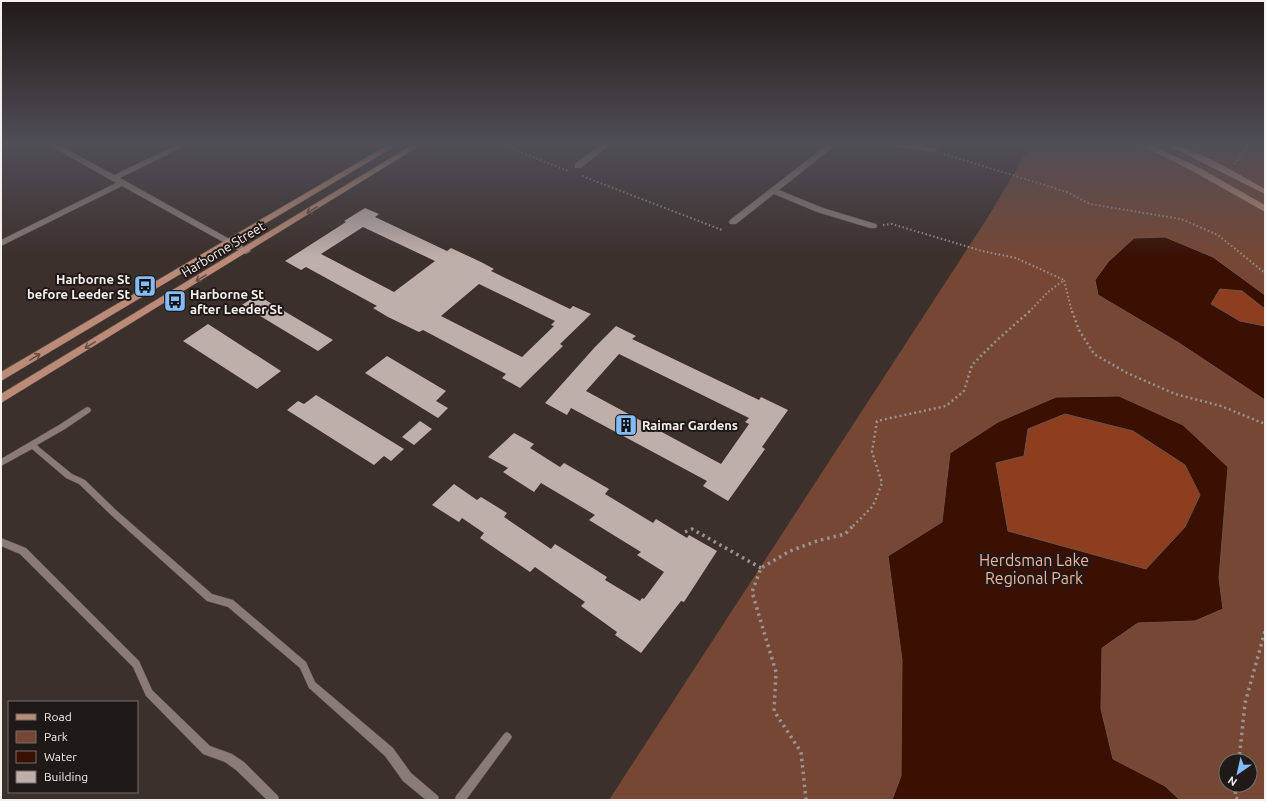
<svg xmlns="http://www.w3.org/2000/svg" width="1266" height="801" viewBox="0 0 1266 801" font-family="Ubuntu,sans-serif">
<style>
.green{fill:#764735;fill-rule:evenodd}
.forest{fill:#8c3e1f}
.water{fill:#391002;stroke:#725348;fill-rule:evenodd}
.building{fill:#beafaa;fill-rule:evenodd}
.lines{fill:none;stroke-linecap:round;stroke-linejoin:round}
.service-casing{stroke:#564c48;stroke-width:1}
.minor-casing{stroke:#564c48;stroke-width:1}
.primary-casing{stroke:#564c48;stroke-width:1}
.path-far2{stroke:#9b918e;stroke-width:2;stroke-dasharray:1.5 2.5;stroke-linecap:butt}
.path-far1{stroke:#9b918e;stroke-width:2.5;stroke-dasharray:2 3;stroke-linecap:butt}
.path{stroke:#9b918e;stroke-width:3.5;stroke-dasharray:2.5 4;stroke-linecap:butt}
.service{fill:#897b76;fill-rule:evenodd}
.minor{fill:#897b76;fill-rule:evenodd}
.primary{fill:#bc8b78;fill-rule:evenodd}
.oneway{stroke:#664d43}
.labels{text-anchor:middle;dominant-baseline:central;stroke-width:4;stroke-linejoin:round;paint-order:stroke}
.street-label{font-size:13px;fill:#f7efec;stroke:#1f1a18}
.poi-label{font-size:13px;font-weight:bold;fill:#f7efec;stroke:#1f1a18;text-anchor:start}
.near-park-label{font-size:16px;fill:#f7b399;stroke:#1f1a18}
</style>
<rect width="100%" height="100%" fill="#3c302c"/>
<path class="green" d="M 1031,145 L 1265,145 L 1265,800 L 609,800 L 988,217 ZM 1226,761 L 1250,761 L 1250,785 L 1226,785 Z"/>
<g class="forest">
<polygon points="1220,289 1242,291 1265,309 1265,326 1240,321 1210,304"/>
<polygon points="1066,414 1133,431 1185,465 1201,495 1185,527 1146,569 1008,531 996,463 1024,456 1028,429"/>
</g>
<g class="water">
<polygon points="1165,237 1213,257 1265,295 1265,309 1242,291 1220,289 1211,304 1240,321 1265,326 1265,400 1179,343 1098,295 1095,280 1108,262 1134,238"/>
<path d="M 1119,396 L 1183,425 L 1228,467 L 1219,578 L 1223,609 L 1195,621 L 1138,623 L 1102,648 L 1101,709 L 1113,759 L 1165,786 L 1180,800 L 892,800 L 901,776 L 902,660 L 888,556 L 942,522 L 950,453 L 998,422 L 1056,397 ZM 1065,414 L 1133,431 L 1185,465 L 1200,495 L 1185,527 L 1146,569 L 1008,531 L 996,463 L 1024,456 L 1028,429 Z"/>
</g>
<g class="building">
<path d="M 365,208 L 379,214 L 375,217 L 447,251 L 451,248 L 481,262 L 494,269 L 491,271 L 570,309 L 573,306 L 591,314 L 560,344 L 563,346 L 520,388 L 502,378 L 506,374 L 423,330 L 419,332 L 388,317 L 373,308 L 377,306 L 306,267 L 301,270 L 285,261 L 346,222 L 344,221 ZM 363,227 L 435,261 L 394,292 L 321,254 ZM 479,284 L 555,321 L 551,325 L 554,326 L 522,357 L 441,316 Z"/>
<polygon points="257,295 333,340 318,351 242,305"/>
<polygon points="208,324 281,371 257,389 183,341"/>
<path d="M 616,326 L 636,336 L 632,339 L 759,400 L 761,397 L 788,410 L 762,447 L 765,449 L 728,501 L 703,486 L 707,481 L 571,408 L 567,415 L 545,403 L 595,347 ZM 619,354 L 749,418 L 745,422 L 749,424 L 721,464 L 586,391 Z"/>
<polygon points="387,356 446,391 436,401 448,408 438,418 365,373"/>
<polygon points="316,395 404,449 391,461 384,456 374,465 287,410 298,401 304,404"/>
<polygon points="420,421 432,429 414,445 402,437"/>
<polygon points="514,433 534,444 530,448 560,467 564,463 609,489 605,494 653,523 656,519 687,538 689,535 717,551 684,602 681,601 641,653 615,635 617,632 581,606 585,602 535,567 530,572 480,538 484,533 462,518 459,522 432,505 454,484 477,500 481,497 507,513 504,517 551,549 555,544 607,577 605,580 640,601 642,598 644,599 664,572 637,555 641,552 589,520 595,515 541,483 534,492 503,472 508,468 488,457"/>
</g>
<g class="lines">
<g class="service-casing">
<g id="service">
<polygon points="87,407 90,408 91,410 90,412 65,429 37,445 40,448 72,474 85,480 117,511 212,594 233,600 306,662 315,682 393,748 411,773 438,796 439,800 426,800 403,781 385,756 309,688 300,668 228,607 207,601 111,515 79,484 66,478 32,449 1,466 1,459 59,425"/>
<polygon points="1,538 26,548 139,661 152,690 210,746 232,754 244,762 278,796 279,800 267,800 236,770 225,762 203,754 146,696 133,667 20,554 1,546"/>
<polygon points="507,732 510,734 512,737 510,740 466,800 455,800 456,796 504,734"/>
</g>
</g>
<g class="minor-casing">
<g id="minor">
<polygon points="49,145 59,145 114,175 177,145 187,145 120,178 251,251 246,254 243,253 122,186 1,246 1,240 116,183"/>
<polygon points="600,145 609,145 581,168 575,168 575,164"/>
<polygon points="827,145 836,145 779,190 823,208 876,224 877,226 876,228 870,228 817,212 774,194 736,224 730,224 729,222 730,220"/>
<path d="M 893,145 C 904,145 930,143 938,150 L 934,152 L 897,147 Z"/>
</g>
</g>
<g class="primary-casing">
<g id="primary">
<polygon points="388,145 397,145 1,381 1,372"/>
<polygon points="412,145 421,145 1,403 1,394"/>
<polygon points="1141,145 1151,145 1200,168 1265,205 1265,212 1194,172"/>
<path d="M 1167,145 C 1191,145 1242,176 1265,189 L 1265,194 Z"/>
</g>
</g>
<g class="path-far2">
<polyline points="503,145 568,171"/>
<polyline points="944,154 1067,192 1090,204 1181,219 1218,235 1265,273"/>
<polyline points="1234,164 1245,151 1247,145"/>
<polyline points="582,176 722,230"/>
<polyline points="883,225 892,224 982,251 1016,258 1064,280"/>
<polyline points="1029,312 1048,292 1064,280 1072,312"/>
</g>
<g class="path-far1">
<polyline points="1072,311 1079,330 1094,354 1127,373 1175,394 1221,406 1265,424"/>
<polyline points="853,526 873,506 882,483 872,452 877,421 946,406 964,391 972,365 997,340 1030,311"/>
</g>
<g class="path">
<polyline points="685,532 692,529 761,568"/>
<polyline points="1239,761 1245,703 1265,631"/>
<polyline points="1236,785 1235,797 1239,800"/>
<polyline points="806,800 801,752 774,711 776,672 752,592 761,568 790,551 817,541 845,534 854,525"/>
</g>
<use href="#service" class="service"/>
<use href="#minor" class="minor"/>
<use href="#primary" class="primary"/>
</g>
<defs><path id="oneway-shaft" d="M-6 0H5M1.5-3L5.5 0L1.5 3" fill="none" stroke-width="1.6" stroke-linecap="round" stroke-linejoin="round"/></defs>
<g class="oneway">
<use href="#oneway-shaft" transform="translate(312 210) rotate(149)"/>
<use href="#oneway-shaft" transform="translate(201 278) rotate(149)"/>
<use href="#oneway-shaft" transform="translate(90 345) rotate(149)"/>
<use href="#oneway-shaft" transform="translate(35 357) rotate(-31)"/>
</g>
<linearGradient id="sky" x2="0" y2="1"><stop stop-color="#211a18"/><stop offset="0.56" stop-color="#504e56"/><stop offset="1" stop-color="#504e56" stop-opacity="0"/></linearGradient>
<rect width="1266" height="257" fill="url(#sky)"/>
<defs>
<g id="bus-square" transform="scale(1.15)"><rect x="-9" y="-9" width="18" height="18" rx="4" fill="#83bcfa" stroke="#1f1a18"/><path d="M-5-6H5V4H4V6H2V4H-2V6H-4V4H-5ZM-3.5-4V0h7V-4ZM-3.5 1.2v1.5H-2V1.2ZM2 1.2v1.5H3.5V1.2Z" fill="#111"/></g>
<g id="building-square" transform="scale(1.15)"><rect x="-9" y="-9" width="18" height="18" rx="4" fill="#83bcfa" stroke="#1f1a18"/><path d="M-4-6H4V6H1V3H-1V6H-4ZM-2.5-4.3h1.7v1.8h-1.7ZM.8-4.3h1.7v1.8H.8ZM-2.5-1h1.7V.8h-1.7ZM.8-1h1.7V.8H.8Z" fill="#111"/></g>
</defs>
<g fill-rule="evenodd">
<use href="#bus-square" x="145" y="286"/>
<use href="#bus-square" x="175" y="301"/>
<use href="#building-square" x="626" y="425"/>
</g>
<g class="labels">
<g class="street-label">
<text transform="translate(223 249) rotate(-31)">Harborne Street</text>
</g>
<g class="poi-label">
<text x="130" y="279" text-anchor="end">Harborne St<tspan x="130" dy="15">before Leeder St</tspan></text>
<text x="190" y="294">Harborne St<tspan x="190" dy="15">after Leeder St</tspan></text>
<text x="642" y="425">Raimar Gardens</text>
</g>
<g class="near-park-label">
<text x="1034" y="560">Herdsman Lake<tspan x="1034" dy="18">Regional Park</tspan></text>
</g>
</g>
<rect width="1266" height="801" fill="none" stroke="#f7efec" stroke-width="4"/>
<rect x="8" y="701" width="130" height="92" fill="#1f1a18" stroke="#756f6d"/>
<rect x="16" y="714" width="20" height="6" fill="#bc8b78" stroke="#756f6d"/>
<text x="44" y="721" font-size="12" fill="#f7efec">Road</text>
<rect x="16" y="731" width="20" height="12" fill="#764735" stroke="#756f6d"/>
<text x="44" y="741" font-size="12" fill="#f7efec">Park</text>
<rect x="16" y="751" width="20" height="12" fill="#391002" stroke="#756f6d"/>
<text x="44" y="761" font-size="12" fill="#f7efec">Water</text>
<rect x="16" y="771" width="20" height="12" fill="#beafaa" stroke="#756f6d"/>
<text x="44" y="781" font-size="12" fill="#f7efec">Building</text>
<g transform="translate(1238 773) rotate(214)"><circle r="19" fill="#1f1a18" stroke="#756f6d"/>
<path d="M0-3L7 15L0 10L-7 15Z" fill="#83bcfa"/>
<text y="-6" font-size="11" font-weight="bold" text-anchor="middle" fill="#f7efec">N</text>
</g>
</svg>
